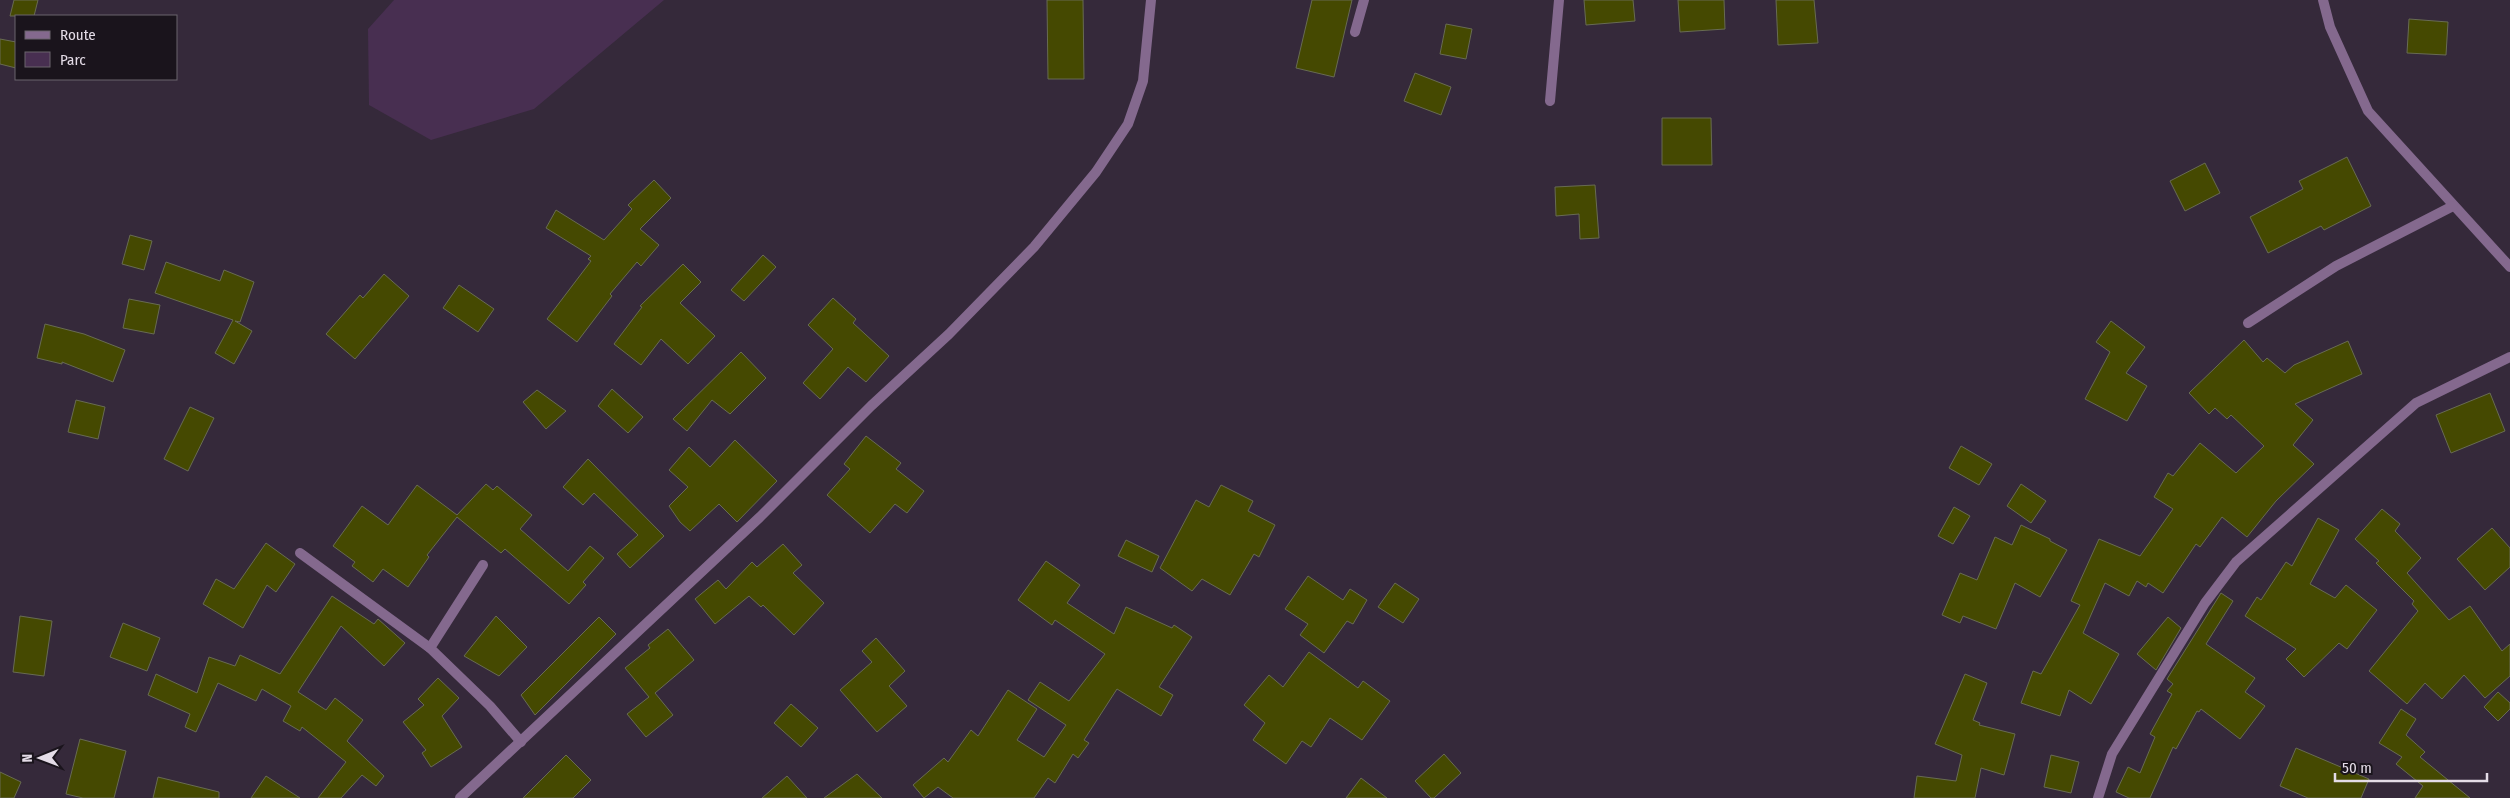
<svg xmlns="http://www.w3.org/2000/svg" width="2510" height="798" viewBox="0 0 2510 798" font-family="'Fira Sans Condensed',sans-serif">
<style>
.green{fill:#482f51}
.building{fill:#454901;stroke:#686b53}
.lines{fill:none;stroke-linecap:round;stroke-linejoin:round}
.street{stroke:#84698e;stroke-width:10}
</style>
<rect width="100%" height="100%" fill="#35293a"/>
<polygon class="green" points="394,0 664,0 534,109 431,140 369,105 368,29"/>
<g class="building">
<polygon points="14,0 38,0 34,16 10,16"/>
<polygon points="1047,0 1083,0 1084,79 1048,79"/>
<polygon points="1312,0 1352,0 1334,77 1296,68"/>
<polygon points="1584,0 1633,0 1635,21 1586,25"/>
<polygon points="1678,0 1724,0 1725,29 1680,32"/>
<polygon points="1776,0 1814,0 1818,43 1778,45"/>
<polygon points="2409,19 2448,22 2446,55 2407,53"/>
<polygon points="1446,24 1472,29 1466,59 1440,54"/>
<polygon points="0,39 16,42 16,68 0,64"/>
<polygon points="1415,73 1451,87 1441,115 1404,101"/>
<polygon points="1662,118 1711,118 1712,165 1662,165"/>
<polygon points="2347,157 2371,206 2324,230 2321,226 2268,253 2250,217 2303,189 2299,181"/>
<polygon points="2205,163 2220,193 2185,211 2170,181"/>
<polygon points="654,180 671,198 640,229 659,245 641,266 637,262 610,294 612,296 577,342 547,319 591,261 588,259 591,256 546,228 556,210 604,240 632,209 628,205"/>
<polygon points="1595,185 1599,238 1580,239 1579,214 1556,216 1555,187"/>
<polygon points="130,235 152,241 144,270 122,264"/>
<polygon points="763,255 776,267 744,301 731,290"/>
<polygon points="166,262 220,281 224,270 254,282 240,322 235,321 252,331 234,364 215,353 233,320 155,293"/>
<polygon points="683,264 701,282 680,303 715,336 688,364 661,339 641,365 614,344 642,307 640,306"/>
<polygon points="384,274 409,296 355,359 326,334 360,295 363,298"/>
<polygon points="459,285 494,309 478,332 443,308"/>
<polygon points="833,298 856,319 853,323 889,356 866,382 848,367 820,399 803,383 833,349 808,325"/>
<polygon points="129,299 160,305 154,334 123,328"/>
<polygon points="2111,321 2145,347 2126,373 2147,386 2127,421 2085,399 2110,352 2096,342"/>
<polygon points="45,324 84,334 125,350 113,382 62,362 62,364 37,358"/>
<polygon points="2244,340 2263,362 2267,358 2285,373 2294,365 2348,341 2362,374 2295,404 2313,420 2293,445 2314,464 2276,501 2247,537 2222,517 2200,547 2196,544 2163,593 2148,583 2146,587 2137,581 2129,596 2105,583 2083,633 2119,654 2091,704 2069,690 2060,716 2021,703 2033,671 2041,674 2080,605 2071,601 2099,539 2140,556 2173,509 2154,497 2168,473 2173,476 2200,443 2236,473 2264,446 2231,415 2227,419 2215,408 2209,414 2189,393"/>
<polygon points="741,352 766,378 730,414 712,400 687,431 673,419"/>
<polygon points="612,389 643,417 628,433 598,406"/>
<polygon points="537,390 566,411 546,429 523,402"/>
<polygon points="2490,393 2505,431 2451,453 2436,415"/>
<polygon points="76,400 105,407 98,439 68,432"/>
<polygon points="190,407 214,418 188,471 164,459"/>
<polygon points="866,436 901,463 896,469 924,491 907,513 895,504 870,533 827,495 850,469 844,464"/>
<polygon points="735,440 777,481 737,522 719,504 690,531 680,522 669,506 688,487 669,470 689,447 710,467"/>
<polygon points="1961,446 1992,464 1979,485 1949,468"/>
<polygon points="588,459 664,536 630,568 617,554 638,535 594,493 583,505 563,487"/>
<polygon points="486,484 493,490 497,486 532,515 520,529 568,571 590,546 604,558 583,582 586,585 569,604 505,549 501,553 457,517 427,555 429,557 408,587 383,569 373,582 352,566 355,562 333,546 362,506 388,525 417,485 457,515"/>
<polygon points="2021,484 2046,501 2031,523 2007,506"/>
<polygon points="1221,485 1253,501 1248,511 1275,525 1259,557 1254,554 1230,595 1202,579 1192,591 1160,568 1196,500 1209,507"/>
<polygon points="1954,507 1970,516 1953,544 1938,536"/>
<polygon points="2382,509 2400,524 2395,531 2421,558 2407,573 2449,620 2470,606 2502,651 2510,644 2510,676 2485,698 2464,675 2442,699 2425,683 2407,704 2369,671 2418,611 2412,604 2414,601 2376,563 2379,561 2355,539"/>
<polygon points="2318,518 2339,530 2310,584 2335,598 2346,585 2377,610 2347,649 2339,643 2304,677 2286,659 2296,649 2245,616 2257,597 2261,600 2286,562 2292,566"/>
<polygon points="2021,525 2050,539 2050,541 2067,550 2040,597 2015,583 1996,629 1963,616 1960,623 1942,615 1960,573 1977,580 1995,537 2012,545"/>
<polygon points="2492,528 2510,548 2510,567 2485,590 2457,559"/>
<polygon points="1126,540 1159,556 1152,572 1118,556"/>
<polygon points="266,543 295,564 276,592 267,585 243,628 203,604 216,579 234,589"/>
<polygon points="783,544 802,565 793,573 824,603 794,635 763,605 761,607 749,596 715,624 695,599 718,580 726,589 752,562 757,567"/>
<polygon points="1046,561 1080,585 1067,603 1114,634 1126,607 1172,628 1174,625 1192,637 1159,687 1173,695 1161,716 1117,689 1084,740 1089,743 1078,758 1073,754 1055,783 1048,778 1034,798 953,798 938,787 924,798 913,785 944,758 948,762 971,730 978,736 1008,690 1037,709 1017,740 1044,757 1066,725 1028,700 1040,682 1069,701 1105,654 1055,620 1052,625 1018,600"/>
<polygon points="1308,576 1343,600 1350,589 1367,600 1353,624 1347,621 1324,653 1300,635 1308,624 1285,609"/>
<polygon points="1395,583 1419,599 1403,623 1378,607"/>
<polygon points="2221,593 2233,601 2206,644 2255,678 2245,692 2265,706 2240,739 2201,709 2199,712 2197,711 2176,749 2173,747 2150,798 2129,798 2116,792 2128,767 2140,773 2155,737 2150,734 2172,694 2167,691 2173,684 2167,679"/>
<polygon points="332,596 374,624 378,619 405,643 384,666 341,626 298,692 326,710 335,698 363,720 347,741 384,776 376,786 362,775 341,798 318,798 346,762 302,727 300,731 283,721 291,706 262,689 256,701 218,683 196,732 185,727 190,714 148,695 156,674 197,693 209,657 235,666 240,655 280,674"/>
<polygon points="20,616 52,621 44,676 13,672"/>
<polygon points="496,616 527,647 499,676 464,656"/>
<polygon points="599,617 616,634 535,715 521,695"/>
<polygon points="2168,617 2181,628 2156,670 2137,654"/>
<polygon points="123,623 160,638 147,671 110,657"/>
<polygon points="668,629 694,660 655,693 673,715 646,737 627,714 649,697 625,668 650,648 648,645"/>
<polygon points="876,638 905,671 889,686 907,706 877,732 840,690 872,662 862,651"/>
<polygon points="1309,652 1358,688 1363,681 1390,701 1362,740 1330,718 1311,747 1302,741 1286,764 1253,740 1265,723 1244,705 1269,675 1283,687"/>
<polygon points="1965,674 1987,683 1973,720 1980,723 1979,725 2015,734 2004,775 1981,768 1975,798 1914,798 1917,776 1956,781 1962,755 1935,744"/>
<polygon points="438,678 459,698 442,716 462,747 431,767 422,753 426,750 403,722 424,705 418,699"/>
<polygon points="2498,692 2510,703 2510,709 2498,721 2484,707"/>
<polygon points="791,704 818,728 801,747 774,723"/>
<polygon points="2401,709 2416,719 2406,735 2425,752 2420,757 2470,798 2415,798 2423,786 2396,764 2402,757 2379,743"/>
<polygon points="80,739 126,751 114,798 83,798 66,794"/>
<polygon points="2296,748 2369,779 2361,798 2308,798 2280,786"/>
<polygon points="1444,754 1461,773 1434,798 1431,798 1415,781"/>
<polygon points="566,755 591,780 573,798 523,798"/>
<polygon points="2051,755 2079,762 2071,793 2044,787"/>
<polygon points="0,772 21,782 14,798 0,798"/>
<polygon points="857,774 882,798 824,798"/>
<polygon points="266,776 300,798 251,798"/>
<polygon points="787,776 807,798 762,798"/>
<polygon points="158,777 219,792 219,798 153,798"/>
<polygon points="1361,778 1387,798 1346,798"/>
</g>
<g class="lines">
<g class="street">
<polyline points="2323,0 2330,27 2368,111 2510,267"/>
<polyline points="1355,32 1364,0"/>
<polyline points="1550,101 1559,0"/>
<polyline points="2248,323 2336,266 2453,206"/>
<polyline points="300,553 430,648"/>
<polyline points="483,565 430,648 490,706 521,742"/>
<polyline points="460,798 760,517 871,406 949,334 1034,247 1096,172 1128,124 1143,81 1151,0"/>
<polyline points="2098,798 2112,754 2205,603 2236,562 2416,403 2510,357"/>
</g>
</g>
<rect x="15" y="15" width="162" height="65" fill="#1a141c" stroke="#6b646d"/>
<rect x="25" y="31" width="25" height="8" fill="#84698e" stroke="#6b646d"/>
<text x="60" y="40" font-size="15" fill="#e4dce7">Route</text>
<rect x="25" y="52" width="25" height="15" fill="#482f51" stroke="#6b646d"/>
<text x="60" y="65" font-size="15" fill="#e4dce7">Parc</text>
<g transform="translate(40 758) rotate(269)" stroke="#1a141c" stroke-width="4" paint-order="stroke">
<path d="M0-4L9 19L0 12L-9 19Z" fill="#e4dce7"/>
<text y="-8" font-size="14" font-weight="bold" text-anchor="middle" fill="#e4dce7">N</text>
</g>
<path d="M2335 773v8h152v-8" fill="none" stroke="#e4dce7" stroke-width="2.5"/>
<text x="2342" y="773" font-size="15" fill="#e4dce7" stroke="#1a141c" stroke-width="4" paint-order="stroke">50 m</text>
</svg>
